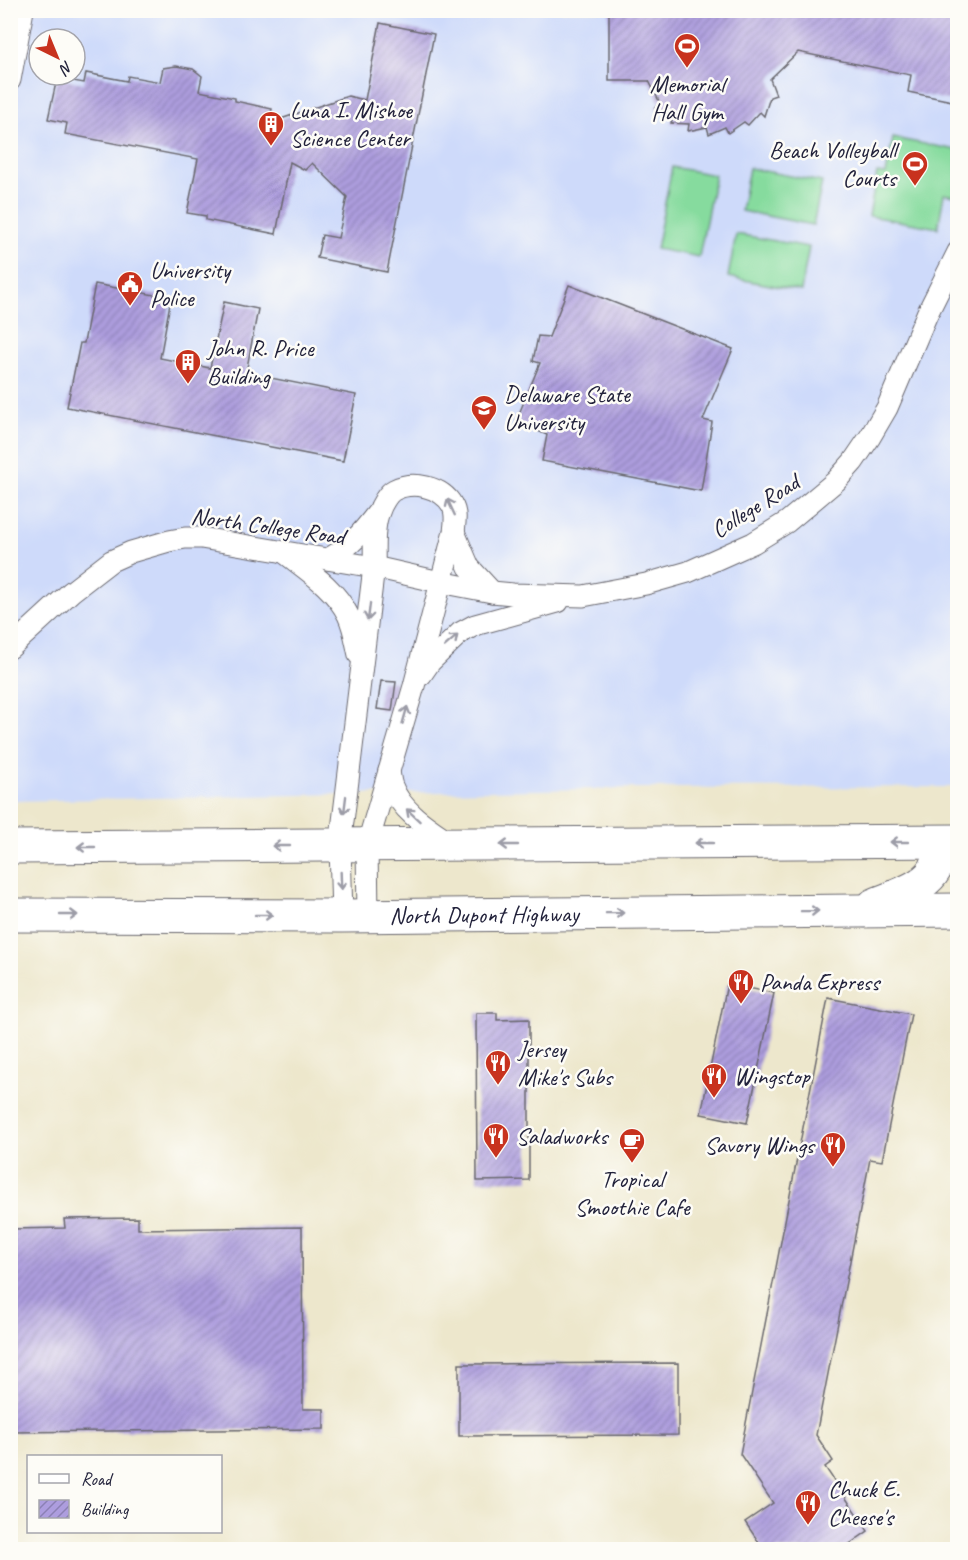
<svg xmlns="http://www.w3.org/2000/svg" width="968" height="1560" viewBox="0 0 968 1560" font-family="Caveat,sans-serif">
<style>
.built{fill:#cedafa;fill-rule:evenodd}
.garden{fill:#86db9e;stroke:#547e6c;stroke-width:1.5}
.building{fill:url(#building-hatch)}
.lines{fill:none;stroke-linecap:round;stroke-linejoin:round}
.minor-casing{stroke:#69676e;stroke-width:23}
.trunk-casing{stroke:#69676e;stroke-width:35}
.minor{stroke:#fff;stroke-width:21}
.trunk{stroke:#fff;stroke-width:33}
.oneway{stroke:#9c9ca7}
.labels{text-anchor:middle;dominant-baseline:central;stroke-width:5;stroke-linejoin:round;paint-order:stroke}
.poi-label{font-size:24px;fill:#22223b;stroke:#fdfcf7;text-anchor:start}
.street-label{font-size:24px;fill:#22223b;stroke:#fdfcf7}
</style>
<defs>
<pattern id="building-hatch" width="6" height="6" patternUnits="userSpaceOnUse" patternTransform="scale(1.5)"><rect width="6" height="6" fill="#ad9dde"/><path d="M-1 1l2-2M0 6l6-6M5 7l2-2" fill="none" stroke="#8c80b5"/></pattern>
</defs>
<rect width="100%" height="100%" fill="#fdfcf7"/>
<filter id="ink" filterUnits="userSpaceOnUse"><feTurbulence type="fractalNoise" baseFrequency=".0167" numOctaves="2"/><feDisplacementMap in="SourceGraphic" scale="12" xChannelSelector="R" yChannelSelector="G"/><feConvolveMatrix kernelMatrix="1 2 1 2 8 2 1 2 1" color-interpolation-filters="sRGB"/></filter>
<filter id="wash" filterUnits="userSpaceOnUse"><feTurbulence type="fractalNoise" baseFrequency=".008" numOctaves="4" result="noise"/><feDisplacementMap in="SourceGraphic" scale="24" xChannelSelector="R" yChannelSelector="G"/><feGaussianBlur stdDeviation="1.35" result="paint"/><feColorMatrix in="noise" values="0 0 0 0 0 0 0 0 0 0 0 0 0 0 0 0 0 1.4 0 .05"/><feComposite in="paint" operator="in"/></filter>
<g filter="url(#wash)">
<rect width="100%" height="100%" fill="#ede7cc"/>
<path class="built" d="M 10,11 L 957,11 L 957,787 L 642,788 L 11,801 ZM 39,39 L 75,39 L 75,75 L 39,75 Z"/>
<g class="garden">
<polygon points="893,138 957,150 957,180 955,196 944,194 938,228 869,216 877,173 886,174"/>
<polygon points="672,167 715,175 699,257 656,249"/>
<polygon points="749,168 822,182 813,225 741,211"/>
<polygon points="736,234 809,247 801,291 728,277"/>
</g>
<g id="blocks">
<g class="building">
<polygon points="609,10 957,10 957,102 908,92 911,75 798,52 770,79 776,95 770,97 764,116 760,112 748,125 744,122 728,133 725,127 709,134 707,127 688,131 689,124 671,123 673,116 655,108 660,103 649,81 609,81"/>
<polygon points="380,23 434,34 387,272 317,258 322,235 338,238 347,197 312,163 305,170 290,162 276,234 206,220 206,216 187,213 198,159 65,134 67,123 48,119 57,78 84,83 86,73 127,81 128,76 160,82 163,68 176,66 193,69 202,76 199,91 235,98 235,101 272,109 269,123 348,96 365,100"/>
<polygon points="95,284 171,298 160,358 210,368 224,302 258,309 246,373 356,395 343,461 67,407 80,343 84,343"/>
<polygon points="569,285 733,349 703,420 712,422 701,491 542,461 547,435 516,421 540,363 533,361 538,336 549,337"/>
<polygon points="381,681 396,682 392,711 377,709"/>
<polygon points="727,984 774,993 747,1123 701,1114"/>
<polygon points="828,998 911,1014 882,1161 870,1159 816,1435 833,1461 825,1467 868,1531 841,1550 764,1550 745,1522 773,1503 740,1454"/>
<polygon points="476,1013 497,1013 497,1020 529,1019 529,1180 477,1181"/>
<polygon points="138,1218 138,1229 302,1227 303,1409 324,1409 324,1429 10,1432 10,1229 65,1228 64,1219"/>
<polygon points="678,1363 678,1435 459,1436 459,1364"/>
</g>
</g>
</g>
<g filter="url(#ink)">
<use href="#blocks" fill-opacity="0" stroke="#69676e" stroke-width="1.5"/>
<g class="lines">
<g class="minor-casing">
<g id="minor">
<polyline points="10,80 23,10"/>
<polyline points="454,532 469,567 492,592"/>
<path d="M 285,553 C 308,571 335,588 348,615 C 354,627 356,642 359,655"/>
<path d="M 328,559 C 351,546 362,533 378,512"/>
<polyline points="10,648 71,592 111,561 131,552 169,541 185,538 201,538 374,567 440,582 492,592 513,594 583,596 646,584 688,572 753,543 787,522 836,481 853,462 870,437 887,408 927,314 958,252"/>
<polyline points="421,675 430,662 460,633 475,625 558,602"/>
<path d="M 389,771 C 390,776 390,781 392,786 C 402,813 431,829 454,845"/>
<path d="M 342,916 L 340,846 L 374,567 C 375,550 372,528 379,512 C 381,505 388,493 394,490 C 413,480 442,487 452,505 C 457,513 455,523 454,532 L 414,686 L 367,846 L 368,916"/>
</g>
</g>
<g class="trunk-casing">
<g id="trunk">
<polyline points="10,847 958,841"/>
<path d="M 874,905 C 895,896 933,886 938,861 C 939,855 939,848 939,842"/>
<path id="s1" d="M 10,915 L 342,916 L 958,910"/>
</g>
</g>
<use href="#minor" class="minor"/>
<use href="#trunk" class="trunk"/>
</g>
<defs><path id="oneway-shaft" d="M-6 0H5M1.5-3L5.5 0L1.5 3" fill="none" stroke-width="1.6" stroke-linecap="round" stroke-linejoin="round" transform="scale(1.5)"/></defs>
<g class="oneway">
<use href="#oneway-shaft" transform="translate(451 507) rotate(-115)"/>
<use href="#oneway-shaft" transform="translate(369 612) rotate(97)"/>
<use href="#oneway-shaft" transform="translate(451 641) rotate(-41)"/>
<use href="#oneway-shaft" transform="translate(405 715) rotate(-74)"/>
<use href="#oneway-shaft" transform="translate(345 805) rotate(97)"/>
<use href="#oneway-shaft" transform="translate(413 815) rotate(-137)"/>
<use href="#oneway-shaft" transform="translate(899 842) rotate(180)"/>
<use href="#oneway-shaft" transform="translate(704 843) rotate(180)"/>
<use href="#oneway-shaft" transform="translate(509 845) rotate(180)"/>
<use href="#oneway-shaft" transform="translate(281 846) rotate(180)"/>
<use href="#oneway-shaft" transform="translate(86 847) rotate(180)"/>
<use href="#oneway-shaft" transform="translate(341 881) rotate(88)"/>
<use href="#oneway-shaft" transform="translate(810 911) rotate(-1)"/>
<use href="#oneway-shaft" transform="translate(615 913) rotate(-1)"/>
<use href="#oneway-shaft" transform="translate(69 915)"/>
<use href="#oneway-shaft" transform="translate(264 915)"/>
</g>
</g>
<defs>
<g id="stadium-pin" transform="scale(1.35)"><path d="M0 17L-7.5 6A9.5 9.5 0 1 1 7.5 6Z" fill="#c8321e" stroke="#fdfcf7"/><path d="M0-5a6.5 5 0 1 0 0 10a6.5 5 0 1 0 0-10ZM-3.5-1.8h7v3.6h-7Z" fill="#fff"/></g>
<g id="building-pin" transform="scale(1.35)"><path d="M0 17L-7.5 6A9.5 9.5 0 1 1 7.5 6Z" fill="#c8321e" stroke="#fdfcf7"/><path d="M-4-6H4V6H1V3H-1V6H-4ZM-2.5-4.3h1.7v1.8h-1.7ZM.8-4.3h1.7v1.8H.8ZM-2.5-1h1.7V.8h-1.7ZM.8-1h1.7V.8H.8Z" fill="#fff"/></g>
<g id="civic-pin" transform="scale(1.35)"><path d="M0 17L-7.5 6A9.5 9.5 0 1 1 7.5 6Z" fill="#c8321e" stroke="#fdfcf7"/><path d="M-.6-6.5H3V-4.5H.6V-3L4-1V1h2V6H-6V1h2V-1L-.6-3ZM-1.2 2.5V6h2.4V2.5Z" fill="#fff"/></g>
<g id="university-pin" transform="scale(1.35)"><path d="M0 17L-7.5 6A9.5 9.5 0 1 1 7.5 6Z" fill="#c8321e" stroke="#fdfcf7"/><path d="M0-5L7-2L0 1L-7-2ZM-4 1L0 2.5L4 1V4Q0 6-4 4Z" fill="#fff"/></g>
<g id="restaurant-pin" transform="scale(1.35)"><path d="M0 17L-7.5 6A9.5 9.5 0 1 1 7.5 6Z" fill="#c8321e" stroke="#fdfcf7"/><path d="M-5-6h1v4h1v-4h1v4h1v-4h1v5L-1.5 .5V6h-2V.5L-5-1ZM5-6V6H3V1.5H1.5Q1.5-4 5-6Z" fill="#fff"/></g>
<g id="cafe-pin" transform="scale(1.35)"><path d="M0 17L-7.5 6A9.5 9.5 0 1 1 7.5 6Z" fill="#c8321e" stroke="#fdfcf7"/><path d="M-5.5-4.5H6V0H3Q3 3.5 0 3.5H-2.5Q-5.5 3.5-5.5 0ZM3-3.2v2h1.7v-2ZM-6 4.5H4V6H-6Z" fill="#fff"/></g>
</defs>
<g fill-rule="evenodd">
<use href="#stadium-pin" x="687" y="46"/>
<use href="#building-pin" x="271" y="124"/>
<use href="#stadium-pin" x="915" y="164"/>
<use href="#civic-pin" x="130" y="284"/>
<use href="#building-pin" x="188" y="362"/>
<use href="#university-pin" x="484" y="408"/>
<use href="#restaurant-pin" x="741" y="982"/>
<use href="#restaurant-pin" x="498" y="1063"/>
<use href="#restaurant-pin" x="714" y="1076"/>
<use href="#restaurant-pin" x="496" y="1136"/>
<use href="#cafe-pin" x="632" y="1141"/>
<use href="#restaurant-pin" x="833" y="1145"/>
<use href="#restaurant-pin" x="808" y="1503"/>
</g>
<g class="labels">
<g class="poi-label">
<text x="687" y="84" text-anchor="middle">Memorial<tspan x="687" dy="28">Hall Gym</tspan></text>
<text x="290" y="110">Luna I. Mishoe<tspan x="290" dy="28">Science Center</tspan></text>
<text x="896" y="150" text-anchor="end">Beach Volleyball<tspan x="896" dy="28">Courts</tspan></text>
<text x="150" y="270">University<tspan x="150" dy="28">Police</tspan></text>
<text x="207" y="348">John R. Price<tspan x="207" dy="28">Building</tspan></text>
<text x="504" y="394">Delaware State<tspan x="504" dy="28">University</tspan></text>
<text x="760" y="982">Panda Express</text>
<text x="518" y="1049">Jersey<tspan x="518" dy="28">Mike's Subs</tspan></text>
<text x="734" y="1076">Wingstop</text>
<text x="516" y="1136">Saladworks</text>
<text x="814" y="1145" text-anchor="end">Savory Wings</text>
<text x="632" y="1179" text-anchor="middle">Tropical<tspan x="632" dy="28">Smoothie Cafe</tspan></text>
<text x="828" y="1489">Chuck E.<tspan x="828" dy="28">Cheese's</tspan></text>
</g>
<g class="street-label">
<text transform="translate(755 506) rotate(-32)">College Road</text>
<text transform="translate(268 526) rotate(8)">North College Road</text>
<text stroke="none"><textPath href="#s1" startOffset="474">North Dupont Highway</textPath></text>
</g>
</g>
<rect width="968" height="1560" fill="none" stroke="#fdfcf7" stroke-width="36"/>
<rect x="27" y="1455" width="195" height="78" fill="#fdfcf7" stroke="#a5a5ac" stroke-width="1.5"/>
<rect x="39" y="1474" width="30" height="9" fill="#ffffff" stroke="#a5a5ac" stroke-width="1.5"/>
<text x="81" y="1485" font-size="18" fill="#22223b">Road</text>
<rect x="39" y="1500" width="30" height="18" fill="url(#building-hatch)" stroke="#a5a5ac" stroke-width="1.5"/>
<text x="81" y="1515" font-size="18" fill="#22223b">Building</text>
<g transform="translate(57 57) rotate(137)"><circle r="28" fill="#fdfcf7" stroke="#a5a5ac" stroke-width="1.5"/>
<path d="M0-4.5L10 22L0 15L-10 22Z" fill="#c8321e"/>
<text y="-9" font-size="16" font-weight="bold" text-anchor="middle" fill="#22223b">N</text>
</g>
</svg>
